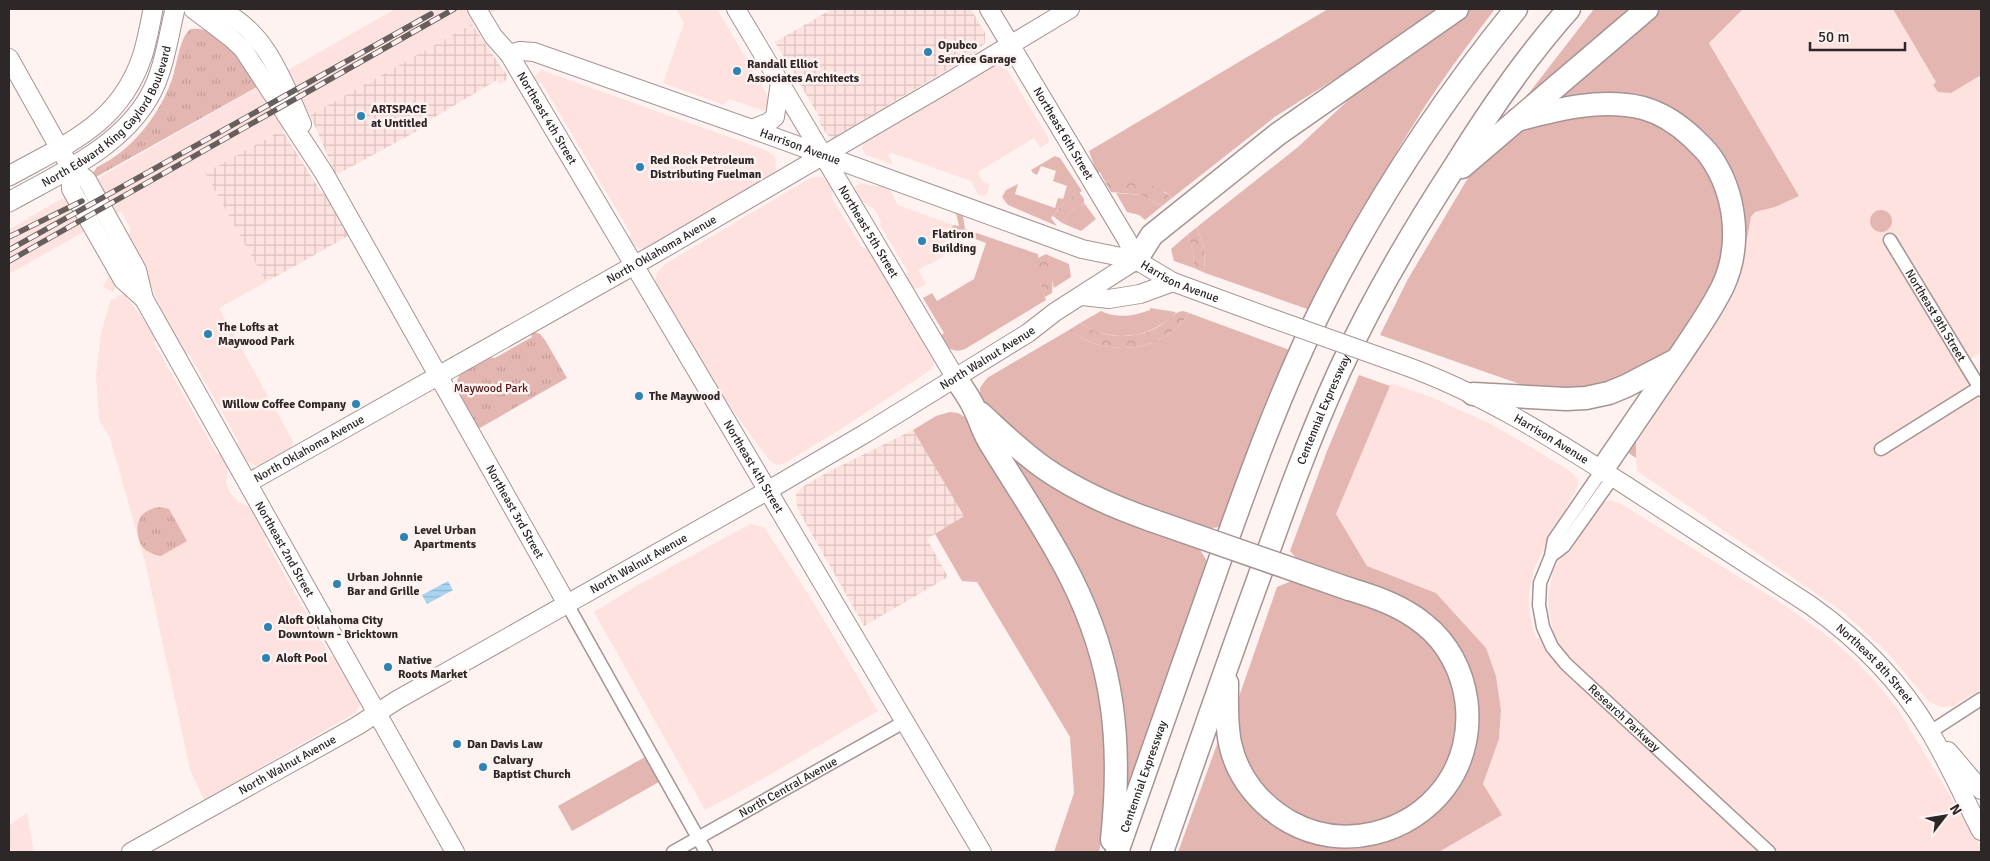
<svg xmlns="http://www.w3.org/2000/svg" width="1990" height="861" viewBox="0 0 1990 861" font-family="Signika,sans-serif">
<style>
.built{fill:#fee2df}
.industrial{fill:url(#industrial-grid)}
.green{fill:#e4b6b1}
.forest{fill:url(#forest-crowns)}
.park{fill:url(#park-tufts)}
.water{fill:url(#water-rules)}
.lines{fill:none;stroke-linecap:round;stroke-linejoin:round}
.street-casing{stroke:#a59493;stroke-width:15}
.secondary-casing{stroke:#a59493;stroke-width:20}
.primary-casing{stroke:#a59493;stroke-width:21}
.highway-casing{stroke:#a59493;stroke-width:25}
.street{stroke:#fff;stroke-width:12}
.secondary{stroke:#fff;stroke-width:18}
.primary{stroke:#fff;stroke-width:19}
.highway{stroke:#fff;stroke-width:22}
.rail-casing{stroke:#675f5e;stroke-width:5.5}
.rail{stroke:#fef3f1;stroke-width:4;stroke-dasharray:11;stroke-linecap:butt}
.secondary-bridge-casing{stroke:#a59493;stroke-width:20;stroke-linecap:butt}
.highway-bridge-casing{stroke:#a59493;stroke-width:25;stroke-linecap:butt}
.secondary-bridge{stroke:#fff;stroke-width:18}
.highway-bridge{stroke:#fff;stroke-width:22}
.poi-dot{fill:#2d84b3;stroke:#fef3f1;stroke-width:2}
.labels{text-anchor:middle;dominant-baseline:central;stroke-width:5;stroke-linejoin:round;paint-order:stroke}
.poi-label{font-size:12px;font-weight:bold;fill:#2e2727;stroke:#fef3f1;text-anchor:start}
.street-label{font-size:12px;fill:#2e2727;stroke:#fef3f1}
.park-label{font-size:12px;fill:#531615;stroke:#fef3f1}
</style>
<defs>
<pattern id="industrial-grid" width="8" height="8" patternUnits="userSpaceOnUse" patternTransform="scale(1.25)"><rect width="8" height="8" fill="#fee2df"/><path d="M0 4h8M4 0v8" fill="none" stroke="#dac2bf"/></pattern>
<pattern id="forest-crowns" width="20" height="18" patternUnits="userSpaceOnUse" patternTransform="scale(1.25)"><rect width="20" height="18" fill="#e4b6b1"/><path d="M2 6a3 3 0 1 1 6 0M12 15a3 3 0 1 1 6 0" fill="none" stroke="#c49c98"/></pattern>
<pattern id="park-tufts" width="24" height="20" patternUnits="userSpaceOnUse" patternTransform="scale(1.25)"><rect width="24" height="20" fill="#e4b6b1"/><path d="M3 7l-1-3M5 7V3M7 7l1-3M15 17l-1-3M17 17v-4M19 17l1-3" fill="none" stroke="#c49c98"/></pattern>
<pattern id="water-rules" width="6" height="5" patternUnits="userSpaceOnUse" patternTransform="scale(1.25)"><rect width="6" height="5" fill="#a8d4f0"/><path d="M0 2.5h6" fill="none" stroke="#91b6ce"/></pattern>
</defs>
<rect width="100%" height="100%" fill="#fef3f1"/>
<g class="built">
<polygon points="395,9 499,9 205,173 266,282 219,308 293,441 291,449 263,465 256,466 244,460 235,445 239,442 189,354 185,356 167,322 135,251 113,292 103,287 131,230 121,211 9,274 9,229"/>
<polygon points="676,9 717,9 772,103 772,108 764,111 729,99 724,105 663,83 684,23"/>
<polygon points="1743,9 1957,9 1981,51 1981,353 1966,362 1969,370 1965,376 1981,404 1981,689 1954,706 1941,707 1929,702 1888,653 1843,612 1637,471 1635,451 1636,440 1733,291 1741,270 1751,217 1755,212 1775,207 1799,196 1709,42"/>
<polygon points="994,65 1002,67 1008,71 1048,137 1049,142 1040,148 1034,138 978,172 983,182 990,184 987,194 984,196 978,195 971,181 892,153 888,155 893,163 891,164 866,155 864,152 862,148 864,140"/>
<polygon points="541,70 768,151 775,157 776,169 771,175 651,247 642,249 632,245 628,240 631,234 541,82 536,83 534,77"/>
<polygon points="812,177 822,177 830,183 833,188 832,198 862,247 870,249 934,361 932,369 929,371 841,429 785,463 777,465 769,460 720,393 658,290 655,282 657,273 665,264"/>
<polygon points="860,183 889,188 898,205 953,225 943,257 918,270 926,284 916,289 912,288 905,276 908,272 880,225 881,221 874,209 860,200 855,191 855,186"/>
<polygon points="124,293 157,339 154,343 217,454 222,452 228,467 226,483 230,493 239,502 253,509 267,535 265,540 331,657 335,655 360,700 360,705 355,713 204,800 190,770 146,566 110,438 99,420 96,375 101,332 111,300"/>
<polygon points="1391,383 1431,397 1491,424 1534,449 1570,471 1577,478 1578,485 1575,492 1535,566 1529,593 1529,603 1530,616 1536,639 1553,629 1549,616 1548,594 1553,571 1561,557 1601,503 1610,500 1621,504 1778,601 1821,631 1853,658 1876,682 1899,711 1981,847 1981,852 1439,852 1501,815 1483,784 1499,739 1501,710 1496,676 1486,648 1436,593 1367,566 1336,514"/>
<polygon points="750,524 764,527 812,600 878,711 752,785 705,810 594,612 636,586"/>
<polygon points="27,813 34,852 9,852 9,825"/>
</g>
<g class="industrial">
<polygon points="832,9 971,9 985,33 985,43 975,53 832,139 826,133 819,122 820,118 775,42"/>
<polygon points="472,24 507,75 507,79 500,84 497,80 418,127 419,130 336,175 310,115"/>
<polygon points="282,130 319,189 331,202 350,235 266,282 205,173"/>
<polygon points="913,430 965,517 927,539 948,577 864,626 797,508 796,494 802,487 830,471"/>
</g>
<g class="green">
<polygon points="1328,9 1447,9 1276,116 1172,198 1165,192 1110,180 1105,182 1100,172 1097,174 1089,151"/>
<path d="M 1468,9 L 1495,9 C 1469,43 1443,78 1420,114 C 1380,177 1344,243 1310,310 L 1205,273 L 1204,248 L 1197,227 L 1298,147 L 1374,76 Z"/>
<polygon points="1594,9 1637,9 1522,102"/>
<polygon points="1657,9 1743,9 1709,43 1799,196 1775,207 1755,212 1751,217 1741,270 1733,291 1636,440 1636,458 1624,450 1741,233 1681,119 1554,98"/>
<polygon points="1893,9 1981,9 1981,75 1951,93 1938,92 1933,85 1936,82"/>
<polygon points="1607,111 1655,121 1690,145 1713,176 1726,223 1717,278 1680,338 1671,348 1661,357 1608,387 1537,390 1380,335 1408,279 1468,178 1471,171 1511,137 1533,126"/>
<polygon points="1055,156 1060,158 1082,191 1063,204 1051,218 1057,226 1008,205 1002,197 1006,190 1018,184 1015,194 1055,208 1058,198 1063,199 1067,186 1053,181 1056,171 1041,166 1037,175 1033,173 1031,170"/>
<polygon points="1116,193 1141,195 1162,206 1145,220 1139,215 1127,212"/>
<polygon points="1084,203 1096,219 1081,231 1062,223 1069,213"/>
<circle cx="1881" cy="221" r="11"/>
<path d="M 956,213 L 963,216 L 965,229 L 1038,254 L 1040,284 L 1046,300 L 965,349 C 951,354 947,347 940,336 L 944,333 L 923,298 L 932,293 L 937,301 L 974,279 L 986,243 L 951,230 L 953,225 L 959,226 Z"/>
<polygon points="1187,235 1193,250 1194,268 1174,261 1171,249"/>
<polygon points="1050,256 1069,264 1071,277 1054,288 1050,273"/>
<path d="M 1150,308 L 1176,312 C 1151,340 1110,343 1080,323 L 1101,311 C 1117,319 1134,316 1150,310 Z"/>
<path d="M 1189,313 L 1290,350 L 1220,527 L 1203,529 L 1073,480 L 985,405 L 980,394 L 980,388 L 987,378 L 1069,330 C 1106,358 1163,354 1189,313 Z"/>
<polygon points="1359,375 1390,386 1336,514 1367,566 1436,593 1486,648 1496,676 1501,710 1499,739 1483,784 1502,815 1439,852 1178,852 1220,736 1251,800 1367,842 1459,776 1455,648 1301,564 1290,551 1327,451"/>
<polygon points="950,412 958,413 971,421 1072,594 1110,727 1104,829 1099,852 1054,852 1074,793 1070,737 977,582 962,581 935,534 964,516 913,430 936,416"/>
<polygon points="1004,442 1198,546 1208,563 1123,801 1119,708"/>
<polygon points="1294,580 1360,599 1424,632 1457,685 1456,751 1423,803 1365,829 1296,819 1249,776 1232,717 1277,587"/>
<polygon points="645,757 659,782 572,831 558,806"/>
</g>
<g class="forest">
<path d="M 1110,180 C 1133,179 1154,183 1172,198 L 1162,206 L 1141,195 L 1111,192 L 1105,182 Z"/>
<polygon points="1079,192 1084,199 1084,203 1069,213 1062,223 1053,216 1063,204"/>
<polygon points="1197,227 1204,248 1205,273 1194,268 1193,250 1187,235"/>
<path d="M 1046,254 L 1050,256 C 1049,268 1054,283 1052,293 L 1045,297 C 1039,285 1037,271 1038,258 Z"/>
<path d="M 1183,311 L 1189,313 C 1163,354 1106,358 1069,330 L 1080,323 C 1104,339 1136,341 1161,325 C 1169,320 1173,312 1183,311 Z"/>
</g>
<g class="park">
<path d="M 191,29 C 224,26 244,62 257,87 L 96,177 L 93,173 L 97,167 C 131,151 158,117 171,82 C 177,68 179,36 191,29 Z"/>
<path d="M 534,332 L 540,334 L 545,340 L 567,378 L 478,429 C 472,417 450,389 459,376 C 464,368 480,362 488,357 L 495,358 L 532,337 L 531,334 Z"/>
<path d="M 161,507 L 169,509 L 187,541 L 161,556 C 157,555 152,554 149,552 C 144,550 141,545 139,540 C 134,521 141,509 161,507 Z"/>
</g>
<polygon class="water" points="448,581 453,590 427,604 422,595"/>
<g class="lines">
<g class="street-casing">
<g id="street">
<path id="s1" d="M 1890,240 L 1981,390"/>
<polyline points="1881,449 1980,387"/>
<path id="s2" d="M 1602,470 L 1554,540 L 1551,556 L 1540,583 L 1539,605 L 1543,627 L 1552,647 L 1566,664 L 1769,852"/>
<polyline points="1551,556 1564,546 1613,477"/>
<polyline points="567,604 706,852"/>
<polyline points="1930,732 1981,699"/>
<path id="s3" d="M 673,852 L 904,722"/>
</g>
</g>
<g class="secondary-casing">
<g id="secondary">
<path id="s4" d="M 193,9 L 230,37 L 243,49 L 324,173 L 567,604"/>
<path d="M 218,9 C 266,30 282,79 302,124"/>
<path id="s5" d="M 477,9 L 493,36 L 509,54 L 982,852"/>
<path id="s6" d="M 736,9 L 955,377"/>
<path id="s7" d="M 989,9 L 1127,240 L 1136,260"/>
<path id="s8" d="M 509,54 L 520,51 L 534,52 L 752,129 L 1082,249 L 1136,260 L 1173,282 L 1271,318"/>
<path id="s9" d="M 9,58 L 70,167 L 87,180 L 137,270 L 144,299 L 455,852"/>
<polyline points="752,129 769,122 775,117 780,82"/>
<polyline points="70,167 71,189 123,280 144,299"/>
<polyline points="1082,296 1109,299 1140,294 1173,282"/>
<path id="s10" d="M 1403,365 C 1482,393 1552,438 1622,483 C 1685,524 1747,564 1810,605 C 1858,639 1900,681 1930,732 C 1949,764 1964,798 1981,831"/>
<path id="s11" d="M 248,483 L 656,253 L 942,86 L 1070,9"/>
<polyline points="1948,751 1981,790"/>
<path id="s12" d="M 131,852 L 357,726 L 397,700 L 767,491 L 866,433 L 1028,333 L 1055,312 L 1136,260"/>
</g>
</g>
<g class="primary-casing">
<g id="primary">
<path d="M 9,176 C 66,144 119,125 142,57 C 147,42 150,25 153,9"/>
<path id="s13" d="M 9,202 C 58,174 119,149 149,97 C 164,71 168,38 175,9"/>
</g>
</g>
<g class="highway-casing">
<g id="highway">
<path d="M 1517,120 C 1558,109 1601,98 1643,108 C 1661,113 1678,124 1692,137 C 1698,143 1705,149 1710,156 C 1736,193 1742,245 1723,286 C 1711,311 1694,334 1679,357 C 1653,395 1628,432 1602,470"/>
<polyline points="1462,167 1647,9"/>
<polyline points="1136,260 1152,235 1278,134 1457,9"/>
<path d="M 955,377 C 962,388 970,398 975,410 C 980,420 983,431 989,441 C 1016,486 1047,530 1071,578 C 1115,665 1122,744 1112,840"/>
<polyline points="1473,394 1566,399 1586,398 1609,393 1626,386 1674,361"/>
<path d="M 980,413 C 1001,432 1021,452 1044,468 C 1077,491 1114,507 1151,520"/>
<path d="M 1227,683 C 1227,703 1226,724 1230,743 C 1237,777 1260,805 1290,822 C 1342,851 1409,835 1445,787 C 1482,737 1472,662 1424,624 C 1402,606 1376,597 1349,589"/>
<path id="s14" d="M 1117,852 C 1148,763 1180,674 1211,585 C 1245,489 1279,392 1325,301 C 1378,197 1443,99 1516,9"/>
<path id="s15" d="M 1162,852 C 1194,761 1225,670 1258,580 C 1283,510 1308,440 1339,372 C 1372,300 1412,232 1455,166 C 1489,111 1526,57 1569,9"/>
</g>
</g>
<use href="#street" class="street"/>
<use href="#secondary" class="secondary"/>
<use href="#primary" class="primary"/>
<use href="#highway" class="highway"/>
<g class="rail-casing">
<g id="rail">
<polyline points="9,237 82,201"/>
<polyline points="9,250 431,14"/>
<polyline points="9,261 454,9"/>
</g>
</g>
<use href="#rail" class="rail"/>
<g class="secondary-bridge-casing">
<polyline id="secondary-bridge" points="1271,318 1403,365"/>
</g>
<g class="highway-bridge-casing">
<polyline id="highway-bridge" points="1151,520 1349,589"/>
</g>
<use href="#secondary-bridge" class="secondary-bridge"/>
<use href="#highway-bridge" class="highway-bridge"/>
</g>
<g class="poi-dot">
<circle cx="928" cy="52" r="5"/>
<circle cx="737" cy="71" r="5"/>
<circle cx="361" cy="116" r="5"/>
<circle cx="640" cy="167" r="5"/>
<circle cx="922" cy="241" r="5"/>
<circle cx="208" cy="334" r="5"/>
<circle cx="639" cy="396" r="5"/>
<circle cx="356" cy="404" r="5"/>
<circle cx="404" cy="537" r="5"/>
<circle cx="337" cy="584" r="5"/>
<circle cx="268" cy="627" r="5"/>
<circle cx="266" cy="658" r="5"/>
<circle cx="388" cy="667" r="5"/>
<circle cx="457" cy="744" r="5"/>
<circle cx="483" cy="767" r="5"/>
</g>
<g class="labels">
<g class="poi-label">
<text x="938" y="45">Opubco<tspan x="938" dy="14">Service Garage</tspan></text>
<text x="747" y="64">Randall Elliot<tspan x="747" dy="14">Associates Architects</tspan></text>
<text x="371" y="109">ARTSPACE<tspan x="371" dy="14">at Untitled</tspan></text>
<text x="650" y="160">Red Rock Petroleum<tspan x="650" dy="14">Distributing Fuelman</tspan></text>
<text x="932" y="234">Flatiron<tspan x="932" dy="14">Building</tspan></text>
<text x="218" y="327">The Lofts at<tspan x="218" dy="14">Maywood Park</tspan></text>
<text x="649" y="396">The Maywood</text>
<text x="346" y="404" text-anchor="end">Willow Coffee Company</text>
<text x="414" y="530">Level Urban<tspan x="414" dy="14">Apartments</tspan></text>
<text x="347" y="577">Urban Johnnie<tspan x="347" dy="14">Bar and Grille</tspan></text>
<text x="278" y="620">Aloft Oklahoma City<tspan x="278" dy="14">Downtown - Bricktown</tspan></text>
<text x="276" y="658">Aloft Pool</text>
<text x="398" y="660">Native<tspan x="398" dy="14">Roots Market</tspan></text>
<text x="467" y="744">Dan Davis Law</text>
<text x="493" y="760">Calvary<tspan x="493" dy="14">Baptist Church</tspan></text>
</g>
<g class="street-label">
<text stroke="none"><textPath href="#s13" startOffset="135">North Edward King Gaylord Boulevard</textPath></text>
<text stroke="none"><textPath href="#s5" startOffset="130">Northeast 4th Street</textPath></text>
<text stroke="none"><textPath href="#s7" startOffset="145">Northeast 6th Street</textPath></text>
<text stroke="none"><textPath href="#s8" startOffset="308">Harrison Avenue</textPath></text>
<text stroke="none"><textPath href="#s6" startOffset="259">Northeast 5th Street</textPath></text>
<text stroke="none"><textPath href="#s11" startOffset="475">North Oklahoma Avenue</textPath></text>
<text stroke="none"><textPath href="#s8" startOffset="712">Harrison Avenue</textPath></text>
<text stroke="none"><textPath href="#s1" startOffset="88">Northeast 9th Street</textPath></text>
<text stroke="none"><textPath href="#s12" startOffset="989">North Walnut Avenue</textPath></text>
<text stroke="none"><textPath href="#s15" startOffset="471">Centennial Expressway</textPath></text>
<text stroke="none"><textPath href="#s10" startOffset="166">Harrison Avenue</textPath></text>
<text stroke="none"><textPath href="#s11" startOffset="70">North Oklahoma Avenue</textPath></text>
<text stroke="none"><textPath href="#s5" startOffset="535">Northeast 4th Street</textPath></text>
<text stroke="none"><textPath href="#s4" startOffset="601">Northeast 3rd Street</textPath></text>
<text stroke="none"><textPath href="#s9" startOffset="566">Northeast 2nd Street</textPath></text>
<text stroke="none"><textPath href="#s12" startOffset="584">North Walnut Avenue</textPath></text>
<text stroke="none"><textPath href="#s10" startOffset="561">Northeast 8th Street</textPath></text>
<text stroke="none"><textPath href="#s2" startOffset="298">Research Parkway</textPath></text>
<text stroke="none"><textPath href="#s12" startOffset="179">North Walnut Avenue</textPath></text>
<text stroke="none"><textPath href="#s14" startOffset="80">Centennial Expressway</textPath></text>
<text stroke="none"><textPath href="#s3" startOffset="132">North Central Avenue</textPath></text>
</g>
<g class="park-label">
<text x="491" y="388">Maywood Park</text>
</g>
</g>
<rect width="1990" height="861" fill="none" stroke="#2e2727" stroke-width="20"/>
<g transform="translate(1945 816) rotate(59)" stroke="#fef3f1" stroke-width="4" paint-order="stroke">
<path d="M0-4L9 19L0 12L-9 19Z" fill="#2e2727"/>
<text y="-8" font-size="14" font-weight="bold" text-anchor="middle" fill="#2e2727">N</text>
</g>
<path d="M1810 42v8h95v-8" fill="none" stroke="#2e2727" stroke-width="2.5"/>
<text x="1818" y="42" font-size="15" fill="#2e2727" stroke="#fef3f1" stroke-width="4" paint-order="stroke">50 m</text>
</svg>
